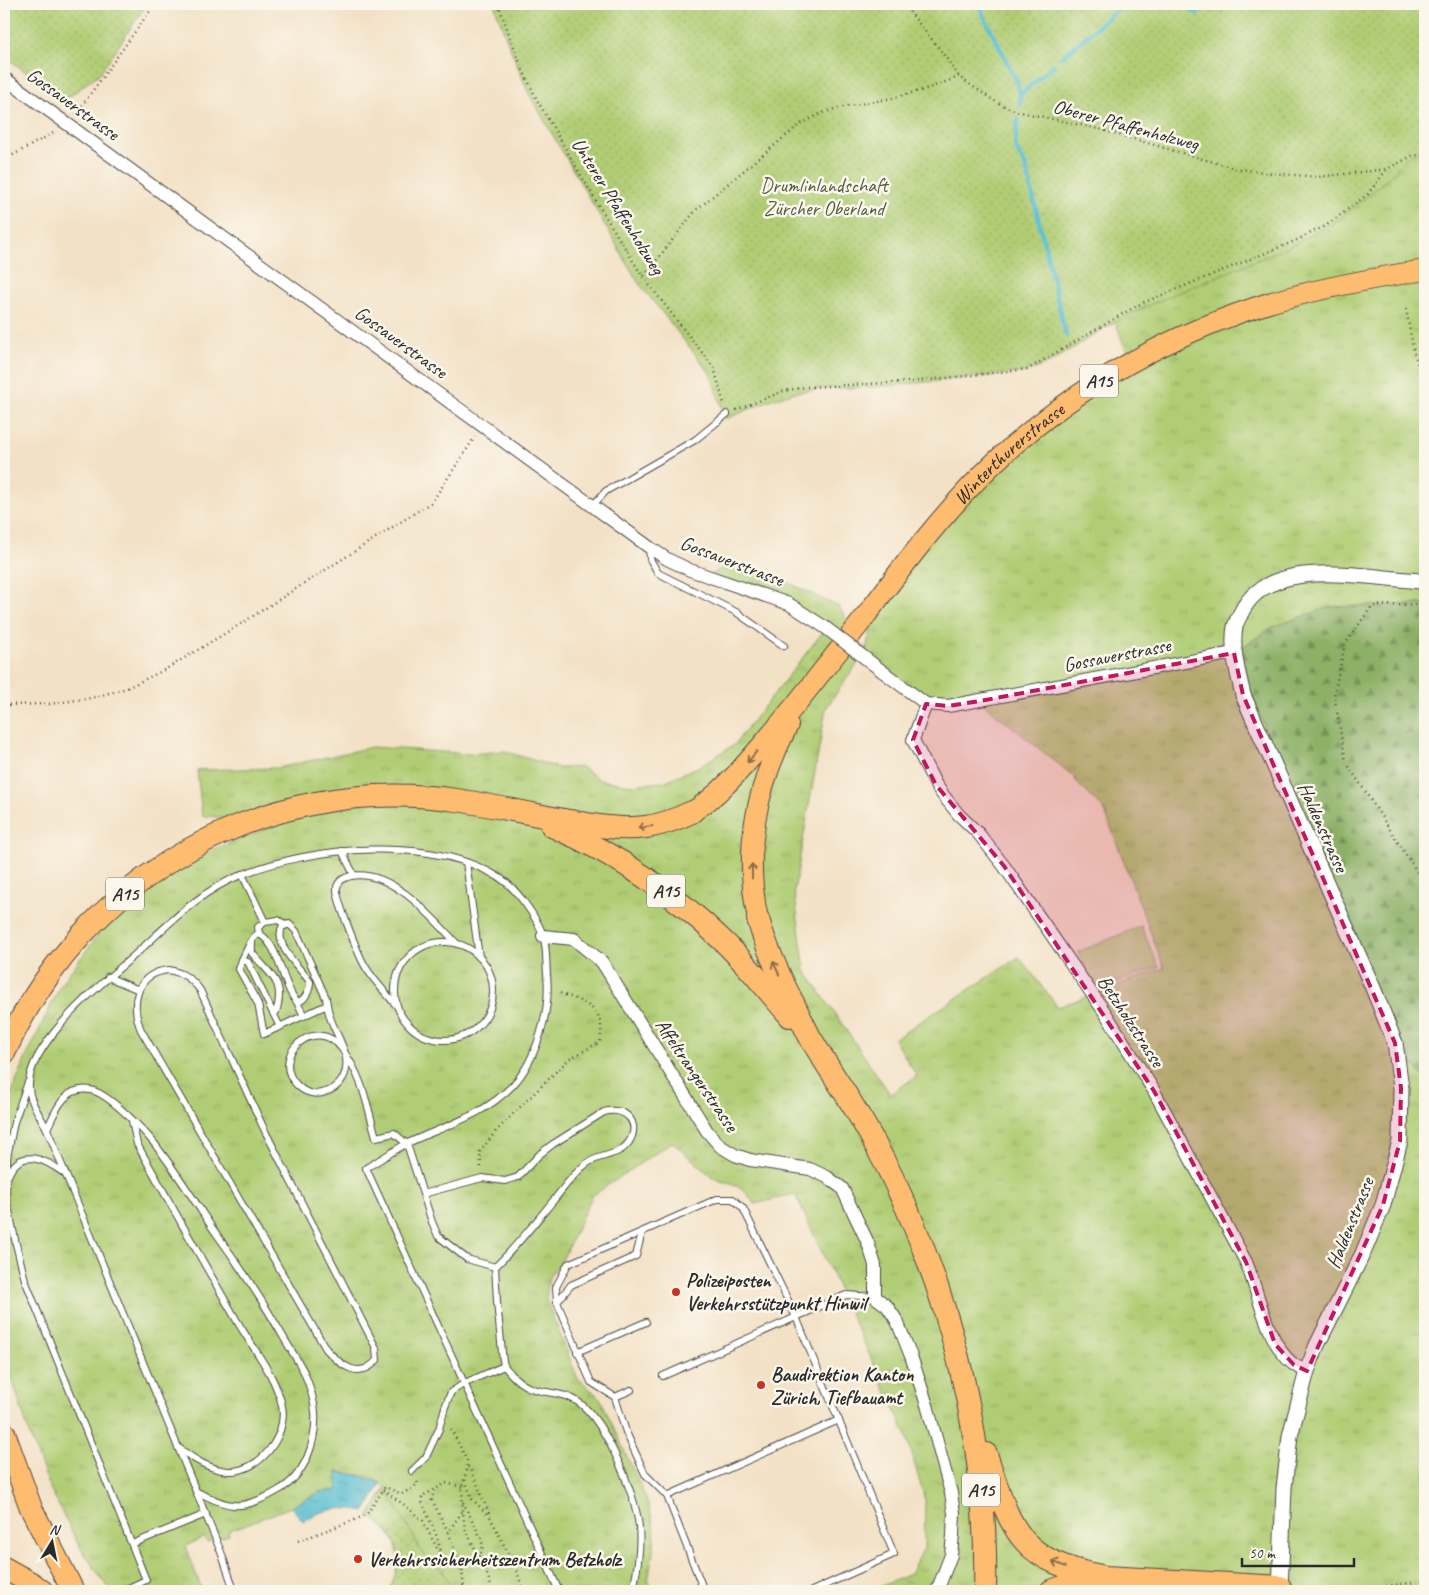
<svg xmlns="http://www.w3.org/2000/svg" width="1429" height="1595" viewBox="0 0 1429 1595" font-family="Caveat,sans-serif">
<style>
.grass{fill:url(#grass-tufts);stroke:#6e7c50;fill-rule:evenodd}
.forest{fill:url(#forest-firs);stroke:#5c6e48}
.park{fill:url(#park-dots);stroke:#6e7c50}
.pitch{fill:#b0cd74;stroke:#6e7c50}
.water{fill:url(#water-ripples);stroke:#3f747e}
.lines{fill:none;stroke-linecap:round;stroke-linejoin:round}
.stream{stroke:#53bcd0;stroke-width:4.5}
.service-casing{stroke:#494642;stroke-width:8}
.minor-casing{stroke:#494642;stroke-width:14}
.tertiary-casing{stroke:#494642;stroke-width:17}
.trunk-casing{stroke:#494642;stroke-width:22}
.motorway-casing{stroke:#494642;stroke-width:24}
.path{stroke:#494642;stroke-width:2.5;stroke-dasharray:1 4;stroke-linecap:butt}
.service{stroke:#fff;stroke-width:6}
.minor{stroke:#fff;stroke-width:12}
.tertiary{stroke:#fff;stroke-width:15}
.trunk{stroke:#febc70;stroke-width:20}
.motorway{stroke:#febc70;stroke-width:22}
.minor-bridge-casing{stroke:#494642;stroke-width:14;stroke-linecap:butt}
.minor-bridge{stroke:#fff;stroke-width:12}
.oneway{stroke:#8a6c4a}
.marked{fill:#c2185b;fill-opacity:0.2;stroke:#c2185b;stroke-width:4;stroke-dasharray:10 6;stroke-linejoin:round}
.poi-dot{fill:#c8321e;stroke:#fbf7ec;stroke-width:2}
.labels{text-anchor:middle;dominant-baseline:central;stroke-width:5;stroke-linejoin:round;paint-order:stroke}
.shield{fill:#fbf7ec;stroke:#696865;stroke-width:1}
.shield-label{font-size:19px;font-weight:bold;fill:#2b2b2b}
.street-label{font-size:20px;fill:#2b2b2b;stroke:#fbf7ec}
.park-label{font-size:20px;fill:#535c41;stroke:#fbf7ec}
.poi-label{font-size:20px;font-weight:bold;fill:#2b2b2b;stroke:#fbf7ec;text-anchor:start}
</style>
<defs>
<pattern id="grass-tufts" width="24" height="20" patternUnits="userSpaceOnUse" patternTransform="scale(1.25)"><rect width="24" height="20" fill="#b0cd74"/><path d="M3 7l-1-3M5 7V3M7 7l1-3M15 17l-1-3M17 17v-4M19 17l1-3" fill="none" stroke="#98b065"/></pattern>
<pattern id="forest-firs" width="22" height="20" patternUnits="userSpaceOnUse" patternTransform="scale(1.25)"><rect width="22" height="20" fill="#8cb066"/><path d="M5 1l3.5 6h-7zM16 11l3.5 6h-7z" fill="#738f54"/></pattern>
<pattern id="park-dots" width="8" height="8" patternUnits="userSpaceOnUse" patternTransform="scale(1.25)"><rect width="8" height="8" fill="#b0cd74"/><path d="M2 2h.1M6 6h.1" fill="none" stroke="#98b065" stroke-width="1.8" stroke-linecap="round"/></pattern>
<pattern id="water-ripples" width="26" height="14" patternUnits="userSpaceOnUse" patternTransform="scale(1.25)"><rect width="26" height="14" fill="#53bcd0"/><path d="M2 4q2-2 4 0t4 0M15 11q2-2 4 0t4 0" fill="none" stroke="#4599a9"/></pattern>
</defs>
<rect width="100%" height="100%" fill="#fbf7ec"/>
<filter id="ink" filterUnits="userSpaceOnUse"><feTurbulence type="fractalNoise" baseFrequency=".02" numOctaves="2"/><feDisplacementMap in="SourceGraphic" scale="10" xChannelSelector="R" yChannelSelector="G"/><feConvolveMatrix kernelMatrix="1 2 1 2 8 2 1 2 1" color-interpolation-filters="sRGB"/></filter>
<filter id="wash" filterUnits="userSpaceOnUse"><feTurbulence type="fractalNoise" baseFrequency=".0096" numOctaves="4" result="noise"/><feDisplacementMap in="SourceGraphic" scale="20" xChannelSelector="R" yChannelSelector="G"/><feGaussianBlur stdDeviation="1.12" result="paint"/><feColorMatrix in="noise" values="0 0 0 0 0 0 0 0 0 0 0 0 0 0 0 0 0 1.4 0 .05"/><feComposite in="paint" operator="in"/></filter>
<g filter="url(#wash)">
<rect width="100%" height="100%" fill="#f3e1c6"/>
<path class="grass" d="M 1425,149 L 1425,604 L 1329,607 L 1395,1043 L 1425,1078 L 1425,1591 L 870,1591 L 910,1574 L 924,1548 L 925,1500 L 906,1434 L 795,1194 L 755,1204 L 742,1188 L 715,1179 L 672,1142 L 592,1196 L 563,1258 L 549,1277 L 546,1299 L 577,1377 L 600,1398 L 645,1496 L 652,1517 L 655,1539 L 648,1582 L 652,1591 L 389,1591 C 397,1574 403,1552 390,1534 C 385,1527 376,1521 369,1516 L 386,1488 C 375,1475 353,1474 337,1472 L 338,1490 L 320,1492 L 291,1507 L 228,1531 L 229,1535 L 207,1542 L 204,1537 L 186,1546 L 202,1591 L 110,1591 L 78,1544 L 51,1490 L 30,1436 L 4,1353 L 4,1327 L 6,1325 L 4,1316 L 4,1121 L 10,1097 L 25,1060 L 61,984 L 102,930 L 161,881 L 214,849 L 287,821 L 202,816 L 197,770 L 278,768 L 372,747 L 469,754 L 504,751 L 559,768 L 581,767 L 600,780 L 632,785 L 663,782 L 700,766 L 734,745 L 826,628 L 789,604 L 709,577 L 728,564 L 787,582 L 839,607 L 866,652 L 870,629 L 936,525 L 966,492 L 1130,362 L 1112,312 L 1399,153 ZM 865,653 L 926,704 L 980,701 L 1072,775 L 1079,785 L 1104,809 L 1164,968 L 1058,1007 L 1019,957 L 894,1039 L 917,1076 L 890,1094 L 805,970 L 794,891 L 826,708 Z"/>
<polygon class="forest" points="1425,604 1425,1078 1395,1043 1234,653 1272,627 1329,607"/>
<g class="park">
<polygon points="4,4 147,4 100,73 65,100 4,56"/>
<polygon points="494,4 1425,4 1425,148 1409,155 1390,177 1337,221 1288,247 1149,305 1103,329 1051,362 1028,372 877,387 820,389 796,392 773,399 726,419 710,373 638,282 529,94 508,43"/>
<path d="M 386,1489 L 426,1559 L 442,1570 L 453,1591 L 389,1591 C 397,1574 403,1552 390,1534 C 385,1527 376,1521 369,1516 Z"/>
</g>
<polygon class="pitch" points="1141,926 1159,967 1098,989 1078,952"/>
<path class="water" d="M 337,1472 L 353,1474 L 381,1483 L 365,1512 C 342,1505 323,1509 303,1521 L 291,1507 L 320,1492 L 338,1490 Z"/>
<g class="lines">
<g class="stream">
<polyline points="978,4 1017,82 1020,95 1020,105"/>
<polyline points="1184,4 1198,14"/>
<polyline points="1061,58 1124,4"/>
<polyline points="1020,95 1054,65"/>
<polyline points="1018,119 1015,147 1026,167 1066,335"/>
</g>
</g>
</g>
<g filter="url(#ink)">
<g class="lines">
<g class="service-casing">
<g id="service">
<polyline points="593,505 606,491 695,440 727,414"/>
<polyline points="649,548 650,559 658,573 736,612 784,646"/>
<polyline points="342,851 354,875"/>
<polyline points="466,862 479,957"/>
<polyline points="242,874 265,922"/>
<polyline points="259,934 258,927 265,922 278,920 286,925"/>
<circle cx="444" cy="991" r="49"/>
<polyline points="242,960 251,941"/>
<path d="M 169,970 C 183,973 191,978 200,990 L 264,1129 L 376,1348 L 377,1360 C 359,1381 340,1365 326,1349 L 141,1030 C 130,1003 136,973 169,970 Z"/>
<polyline points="108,977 139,990"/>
<polyline points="297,1002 304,1016"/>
<path d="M 327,1005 L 264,1034 L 258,1004 L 239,969 L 242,960 L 248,962 L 272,1011 L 276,1012 C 286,981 270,975 252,953 C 252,945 250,936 259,934 C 279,943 282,986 297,1002 C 305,1001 310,990 310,982 C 300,967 274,947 282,927 L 289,924 L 296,931 L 326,998 C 327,1005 328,1011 330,1017 C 336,1036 354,1058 343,1078 C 339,1086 331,1091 322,1093 C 313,1095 304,1092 298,1086 C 267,1057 316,1013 342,1049 C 363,1077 367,1105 376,1137 L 394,1133 L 407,1144 L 432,1222 L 438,1236 L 467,1259 L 495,1267 C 516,1247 534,1224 553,1201 C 563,1189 573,1174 586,1164 C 599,1154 619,1157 629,1142 C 641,1123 626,1106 604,1112 L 553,1144 L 540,1154 L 518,1177 L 505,1181 L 482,1178 L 423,1194"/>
<path d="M 396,1005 C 386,993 373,980 365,966 C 359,956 335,897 337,887 C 339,880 344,878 351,876 C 391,868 433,918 457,944"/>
<polyline points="272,1011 280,1027"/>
<polyline points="28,1082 14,1122 7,1158 6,1197 16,1244 25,1280 146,1580 122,1591"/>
<path d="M 132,1121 L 137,1144 C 171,1205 205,1266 240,1326 C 255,1351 276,1377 282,1406 C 288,1436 259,1473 228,1471 C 209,1469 195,1460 180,1449"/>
<path d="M 47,1129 C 56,1110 64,1086 90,1090 C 108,1092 149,1135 160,1151 C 179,1176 196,1203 213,1229 C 239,1265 263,1301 285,1340 C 291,1350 298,1361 304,1372 C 309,1384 314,1399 315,1412 C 317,1441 305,1476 279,1490 C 268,1497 246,1507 233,1505 C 220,1504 209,1497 197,1492"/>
<path d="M 8,1176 C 20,1146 47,1160 65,1174"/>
<path d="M 495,1267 C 496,1292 498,1317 501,1342 C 502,1349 502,1359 504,1365 C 505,1368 509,1371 511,1374 C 532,1397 549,1388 573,1399 C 603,1413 636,1495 639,1527 C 641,1549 637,1570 633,1591"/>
<polyline points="557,1302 571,1285 636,1256 642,1232"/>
<polyline points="577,1352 646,1322"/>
<polyline points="663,1376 846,1295 875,1297"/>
<polyline points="615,1397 631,1390"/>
<polyline points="412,1471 426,1457 439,1429 445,1407 451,1392 465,1383 504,1366"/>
<polyline points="667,1496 839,1420"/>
<polyline points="132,1544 206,1514"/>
<path d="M 221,1591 L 233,1587 L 221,1552 L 47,1129 C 41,1117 29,1101 29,1087 C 27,1055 74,1008 97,988 C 111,975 125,964 139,951 C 171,922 200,891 241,875 C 312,846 432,835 500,878 C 516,888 536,916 543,935 C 547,946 546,963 547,975 C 551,1010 537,1059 513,1085 C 483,1117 443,1126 406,1144 C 393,1151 380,1160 366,1168 L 559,1591"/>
<polyline points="704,1591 667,1496 645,1474 626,1432 615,1397 591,1382 557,1302 556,1287 568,1264 717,1199 733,1199 743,1208 796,1317 894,1554 812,1591"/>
</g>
</g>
<g class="minor-casing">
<g id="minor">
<polyline points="4,78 649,547 667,559 690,570 789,604 826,628"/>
<polyline points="882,671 926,704 948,706 1234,653"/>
<path d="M 926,704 L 913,740 L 936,785 L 943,795 L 959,815 L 978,833 L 1004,866 L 1106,1014 L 1154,1091 L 1246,1262 C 1259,1293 1267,1344 1293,1364 C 1297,1367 1302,1369 1307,1371"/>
<polyline points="543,936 574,939 602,962 707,1131 720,1146 735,1155 750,1160 810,1169 827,1177 842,1188 868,1243 875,1265 875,1297 887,1306 897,1321 911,1356 927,1405 951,1493 954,1513 953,1535 951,1555 937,1591"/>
</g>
</g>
<g class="tertiary-casing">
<path id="tertiary" d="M 1280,1591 L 1284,1488 L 1290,1436 L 1307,1371 L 1317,1345 L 1363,1253 L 1383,1205 L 1400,1141 L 1401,1088 L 1395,1043 L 1373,988 L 1243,695 C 1238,673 1231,650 1235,627 C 1236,622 1239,617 1241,613 C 1269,552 1372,580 1425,581"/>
</g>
<g class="trunk-casing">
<g id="trunk">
<path id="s1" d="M 692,812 C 721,794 741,769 763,744 C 797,704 829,663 861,622 C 903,566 945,510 995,462 C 1074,388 1169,334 1272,302 C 1322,288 1374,278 1425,270"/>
<path d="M 758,919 C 743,850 756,788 788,725"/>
</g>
</g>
<g class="motorway-casing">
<g id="motorway">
<path d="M 552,826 C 616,854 674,893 724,942 C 748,965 768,991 790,1016"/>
<path d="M 758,919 C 766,947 778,973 791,999 C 798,1012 804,1026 811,1039 C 832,1074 855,1106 874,1142 C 947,1275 989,1440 985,1591"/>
<path d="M 4,1053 C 83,878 264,772 456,800 C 491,805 525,813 559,819 C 587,824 617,831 646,827 C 662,825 677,819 692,812"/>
<polyline points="4,1433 31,1508 73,1591"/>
<path d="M 986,1454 C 1012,1532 1018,1561 1106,1577 L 1280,1587"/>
<polyline points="4,1568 31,1583 42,1591"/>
<polyline points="1051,1591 1077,1582 1098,1579"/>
</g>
</g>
<g class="path">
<polyline points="498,4 521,66 537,100 599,206 643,277 714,368 724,404"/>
<polyline points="903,4 943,53 959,77 996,102 1016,111 1099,129 1234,168 1270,173 1318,177 1387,169"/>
<polyline points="76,114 155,4"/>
<polyline points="4,160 55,132"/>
<polyline points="644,276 696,210 799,125 822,113 838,108 893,98 929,88 959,77"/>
<polyline points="1406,309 1414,353 1425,385"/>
<polyline points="736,410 784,391 806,387 909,382 1028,369 1140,304 1295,241 1327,225 1368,194 1387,169 1412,156 1425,154"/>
<polyline points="1425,604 1372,606 1345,644 1334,695 1346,762 1425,884"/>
<polyline points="4,705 49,704 91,698 127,688 166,669 239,625 432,502 475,437"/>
<path d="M 481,1167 L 480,1152 L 496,1131 L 569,1059 L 600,1042 C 607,1007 584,1002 557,992"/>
<polyline points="451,1429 467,1460 467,1470 462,1487 463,1513 465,1529 484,1566 493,1591"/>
<polyline points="468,1467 472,1471 491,1519 515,1567 524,1591"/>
<polyline points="465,1480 472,1499 487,1514"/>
<polyline points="383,1490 406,1506 423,1521 443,1560 437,1537 422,1502 422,1496 434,1490"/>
<polyline points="463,1502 481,1538 483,1546 480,1556"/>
<polyline points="462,1512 448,1532 462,1569 464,1591"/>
<polyline points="448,1532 432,1500 434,1490 446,1483 462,1487"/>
<polyline points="298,1541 357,1519 367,1514 385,1487 402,1494 418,1484 416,1479"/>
<polyline points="443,1560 450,1565 462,1569"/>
<polyline points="1367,1591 1386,1586 1425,1581"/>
</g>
<use href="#service" class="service"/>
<use href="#minor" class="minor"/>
<use href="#tertiary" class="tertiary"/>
<use href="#trunk" class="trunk"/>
<use href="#motorway" class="motorway"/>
<g class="minor-bridge-casing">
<polyline id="minor-bridge" points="826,628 882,671"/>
</g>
<use href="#minor-bridge" class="minor-bridge"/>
</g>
<defs><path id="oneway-shaft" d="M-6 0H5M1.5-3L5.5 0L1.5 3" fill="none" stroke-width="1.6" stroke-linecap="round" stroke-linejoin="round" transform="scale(1.25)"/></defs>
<g class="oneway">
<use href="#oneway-shaft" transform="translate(752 757) rotate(129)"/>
<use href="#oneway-shaft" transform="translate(645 827) rotate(172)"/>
<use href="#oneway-shaft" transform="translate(752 871) rotate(-90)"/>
<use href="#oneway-shaft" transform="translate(776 968) rotate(-115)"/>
<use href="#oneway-shaft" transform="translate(1059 1564) rotate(-157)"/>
</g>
</g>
<path class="marked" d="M 1234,653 L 1243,695 L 1395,1043 L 1401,1088 L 1400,1141 L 1383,1205 L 1307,1371 L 1294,1365 L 1275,1344 L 1246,1262 L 1154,1091 L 1004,866 L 936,785 L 913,740 L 926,704 L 948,706 L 980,701 Z"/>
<g class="poi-dot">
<circle cx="676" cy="1292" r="5"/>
<circle cx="761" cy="1385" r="5"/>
<circle cx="358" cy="1559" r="5"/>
</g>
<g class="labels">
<g class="shield">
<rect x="1080" y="364.5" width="38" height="33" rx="4"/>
<rect x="647" y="874.5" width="38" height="33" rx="4"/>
<rect x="106" y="877.5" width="38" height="33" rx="4"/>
<rect x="962" y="1473.5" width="38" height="33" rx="4"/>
</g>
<g class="shield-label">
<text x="1099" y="381">A15</text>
<text x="666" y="891">A15</text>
<text x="125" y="894">A15</text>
<text x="981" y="1490">A15</text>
</g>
<g class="street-label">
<text transform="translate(73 104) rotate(36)">Gossauerstrasse</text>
<text transform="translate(1126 125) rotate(15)">Oberer Pfaffenholzweg</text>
<text transform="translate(618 206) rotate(58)">Unterer Pfaffenholzweg</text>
<text transform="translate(401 342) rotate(36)">Gossauerstrasse</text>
<text stroke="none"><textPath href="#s1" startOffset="480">Winterthurerstrasse</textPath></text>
<text transform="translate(732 561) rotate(21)">Gossauerstrasse</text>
<text transform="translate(1117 655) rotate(-11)">Gossauerstrasse</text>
<text transform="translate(1323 827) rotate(66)">Haldenstrasse</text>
<text transform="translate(1131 1021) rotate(57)">Betzholzstrasse</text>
<text transform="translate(697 1075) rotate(56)">Affeltrangerstrasse</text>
<text transform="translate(1350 1223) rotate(-68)">Haldenstrasse</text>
</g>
<g class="park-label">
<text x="824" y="185">Drumlinlandschaft<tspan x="824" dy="23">Zürcher Oberland</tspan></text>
</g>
<g class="poi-label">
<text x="686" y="1280">Polizeiposten<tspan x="686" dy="23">Verkehrsstützpunkt Hinwil</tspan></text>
<text x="771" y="1374">Baudirektion Kanton<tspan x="771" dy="23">Zürich, Tiefbauamt</tspan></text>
<text x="368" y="1559">Verkehrssicherheitszentrum Betzholz</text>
</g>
</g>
<rect width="1429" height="1595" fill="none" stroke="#fbf7ec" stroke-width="20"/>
<g transform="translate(52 1542) rotate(10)" stroke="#fbf7ec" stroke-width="4" paint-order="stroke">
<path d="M0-4L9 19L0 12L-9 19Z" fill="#2b2b2b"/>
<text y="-8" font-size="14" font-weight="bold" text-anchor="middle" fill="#2b2b2b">N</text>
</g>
<path d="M1242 1558v8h112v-8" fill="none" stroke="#2b2b2b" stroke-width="2.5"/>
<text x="1249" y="1558" font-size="15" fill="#2b2b2b" stroke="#fbf7ec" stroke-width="4" paint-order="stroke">50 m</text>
</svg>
